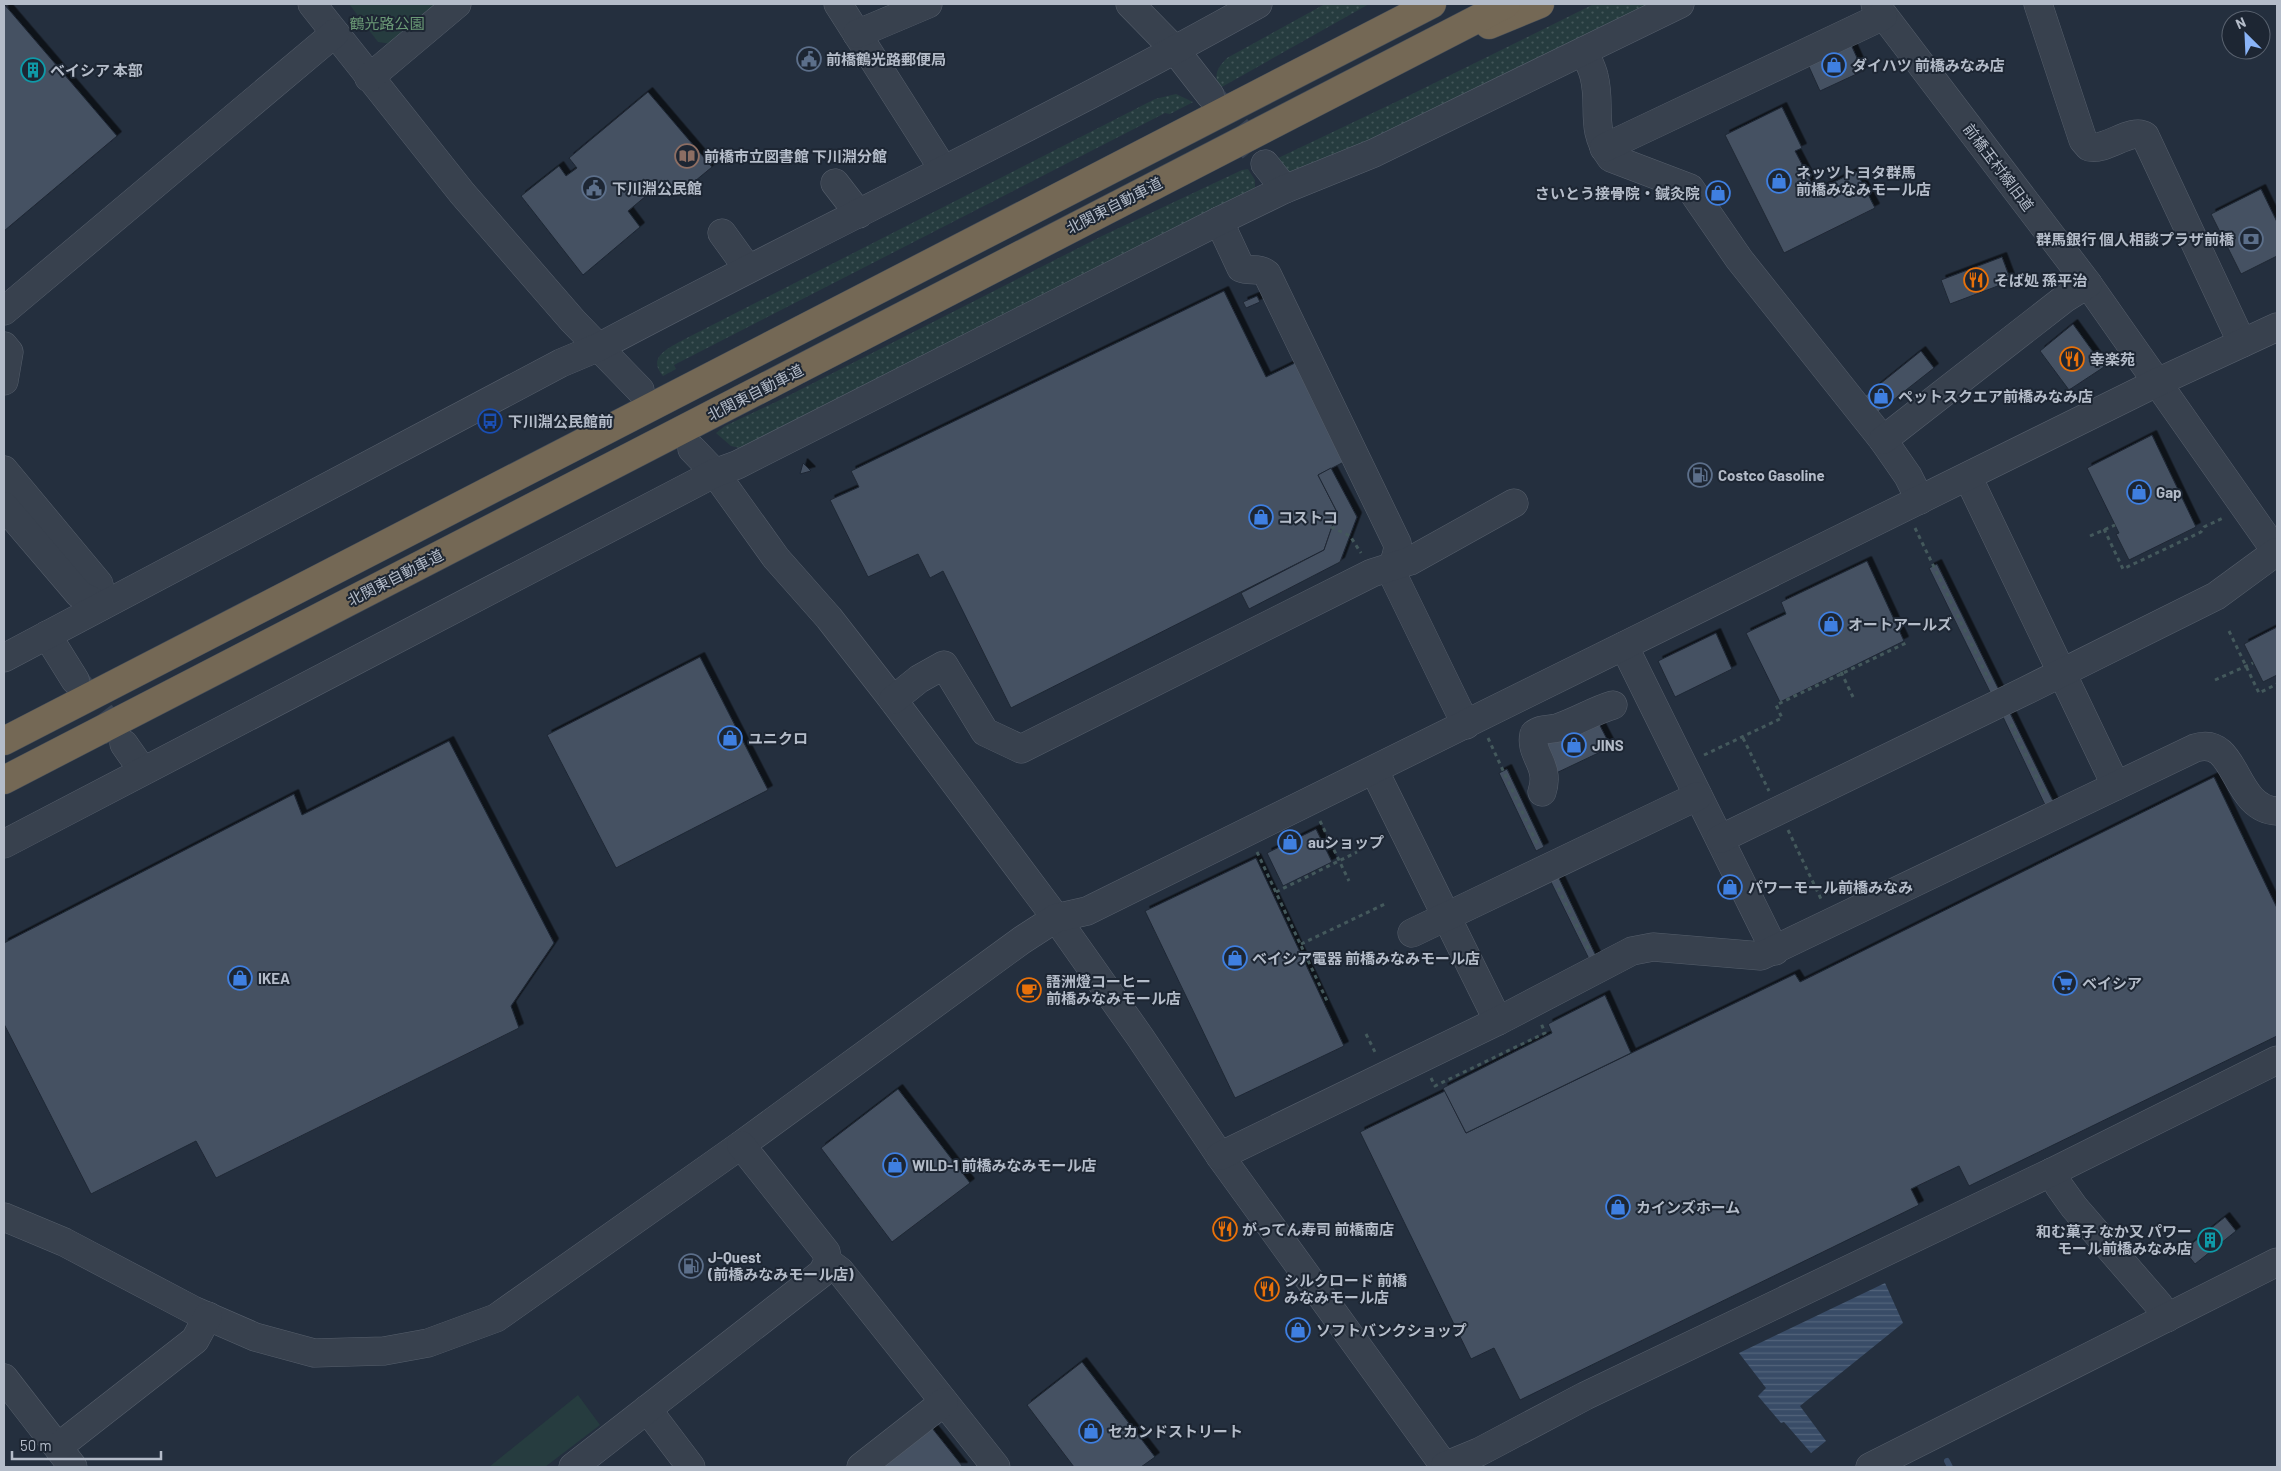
<svg xmlns="http://www.w3.org/2000/svg" width="2281" height="1471" viewBox="0 0 2281 1471" font-family="Barlow,'Noto Sans JP',sans-serif">
<style>
.grass{fill:url(#grass-dots)}
.park{fill:#263c3f}
.water{fill:url(#water-rules)}
.lines{fill:none;stroke-linecap:round;stroke-linejoin:round}
.stream{stroke:#394c67;stroke-width:6}
.building{fill:#455162;stroke:#1f2835;filter:url(#shadow)}
.minor-tunnel{stroke:#3a4453;stroke-width:28;stroke-dasharray:28 14;stroke-linecap:butt}
.minor-casing{stroke:#565f6c;stroke-width:29}
.highway-casing{stroke:#434c59;stroke-width:29}
.path{stroke:#44595c;stroke-width:3;stroke-dasharray:4 4;stroke-linecap:butt}
.minor{stroke:#38414e;stroke-width:28}
.highway{stroke:#746855;stroke-width:28}
.labels{text-anchor:middle;dominant-baseline:central;stroke-width:4;stroke-linejoin:round;paint-order:stroke}
.park-label{font-size:15px;fill:#6b9a76;stroke:#1d2633}
.poi-label{font-size:15px;font-weight:bold;fill:#b4bcc9;stroke:#1d2633;text-anchor:start}
.street-label{font-size:15px;fill:#b4bcc9;stroke:#1d2633}
</style>
<defs>
<pattern id="grass-dots" width="8" height="8" patternUnits="userSpaceOnUse" patternTransform="scale(1.25)"><rect width="8" height="8" fill="#263c3f"/><path d="M2 2h.1M6 6h.1" fill="none" stroke="#435659" stroke-width="1.8" stroke-linecap="round"/></pattern>
<pattern id="water-rules" width="6" height="5" patternUnits="userSpaceOnUse" patternTransform="scale(1.25)"><rect width="6" height="5" fill="#394c67"/><path d="M0 2.5h6" fill="none" stroke="#53647b"/></pattern>
<filter id="shadow"><feDropShadow dx="4.5" dy="-4.5" stdDeviation="0" flood-color="#0009"/></filter>
</defs>
<rect width="100%" height="100%" fill="#242f3e"/>
<g class="grass">
<path d="M 1325,4 L 1369,4 L 1220,88 C 1213,75 1217,68 1227,58 Z"/>
<polygon points="1594,4 1648,4 1365,143 1296,172 1288,172 1274,160 1402,99"/>
<path d="M 1176,94 L 1193,102 L 1170,114 L 1165,113 L 674,365 L 676,369 L 663,376 C 647,358 667,349 681,341 L 1155,99 Z"/>
<polygon points="1248,169 1255,180 1255,190 745,449 731,446 716,433 725,426 780,400 1102,236 1242,170"/>
</g>
<g class="park">
<polygon points="349,4 437,4 391,44 378,42"/>
<polygon points="578,1395 600,1425 545,1467 489,1467"/>
</g>
<polygon class="water" points="1885,1283 1903,1323 1800,1406 1826,1441 1811,1453 1784,1422 1781,1423 1758,1396 1766,1388 1739,1353"/>
<g class="lines">
<polyline class="stream" points="1947,1461 1950,1467"/>
</g>
<g class="building">
<polygon points="4,4 117,136 4,231"/>
<polygon points="1848,38 1863,71 1820,91 1805,58"/>
<polygon points="648,92 712,167 678,195 665,180 628,211 640,227 583,275 521,196 559,166 566,176 577,168 569,158"/>
<polygon points="1782,107 1802,148 1795,151 1816,191 1856,171 1875,208 1784,253 1725,135"/>
<polygon points="2261,189 2277,222 2277,256 2241,274 2211,214"/>
<polygon points="2002,257 2011,281 1950,304 1941,280"/>
<polygon points="1224,291 1266,377 1297,362 1346,461 1318,475 1337,512 1324,550 1011,708 943,571 930,578 918,554 868,577 830,500 859,487 851,471"/>
<polygon points="1257,296 1260,302 1246,308 1243,302"/>
<polygon points="2073,324 2104,367 2069,390 2040,351"/>
<polygon points="1921,351 1934,368 1878,412 1865,396"/>
<polygon points="2152,435 2196,527 2129,560 2116,534 2119,533 2087,468"/>
<polygon points="803,463 811,471 800,474"/>
<polygon points="1331,468 1357,517 1340,562 1249,609 1241,593 1324,550 1337,512 1318,475"/>
<polygon points="1867,561 1904,641 1780,702 1746,633 1786,614 1781,602"/>
<polygon points="1937,564 1999,690 1991,694 1929,568"/>
<polygon points="2277,627 2277,675 2263,682 2244,644"/>
<polygon points="1716,633 1732,669 1675,697 1658,661"/>
<polygon points="700,657 768,790 616,868 547,735"/>
<polygon points="2010,713 2054,803 2046,807 2003,717"/>
<polygon points="1595,716 1611,747 1552,775 1538,743"/>
<polygon points="449,741 554,943 511,1006 519,1028 216,1178 196,1141 91,1194 4,1024 4,943 294,794 302,815"/>
<polygon points="1507,769 1544,847 1536,851 1499,773"/>
<polygon points="2214,777 2277,908 2277,1036 1969,1186 1959,1166 1911,1189 1919,1205 1520,1400 1494,1348 1471,1359 1360,1132 1445,1091 1466,1133 1795,974 1800,982"/>
<polygon points="1316,829 1332,862 1283,886 1267,853"/>
<polygon points="1256,858 1344,1046 1235,1098 1145,911"/>
<polygon points="1557,874 1597,958 1590,961 1549,878"/>
<polygon points="1605,995 1631,1053 1466,1133 1443,1088 1552,1033 1548,1024"/>
<polygon points="898,1089 970,1183 892,1242 821,1148"/>
<polygon points="2225,1217 2236,1231 2195,1264 2184,1250"/>
<polygon points="1082,1362 1155,1457 1141,1467 1074,1467 1027,1405"/>
<polygon points="932,1428 963,1467 883,1467"/>
</g>
<g class="lines">
<g class="minor-tunnel">
<polyline points="1210,95 1265,164"/>
<polyline points="75,680 124,744"/>
</g>
<g class="minor-casing">
<g id="minor">
<polyline points="312,4 462,193 573,321 640,390"/>
<polyline points="838,4 943,169"/>
<polyline points="1130,4 1175,50 1210,95"/>
<polyline points="1875,4 2088,284 2277,553"/>
<path d="M 2038,4 L 2083,140 L 2089,147 C 2106,151 2132,127 2145,136 L 2242,343"/>
<polyline points="857,34 928,4"/>
<path d="M 1584,51 C 1587,59 1592,67 1594,76 C 1602,107 1589,128 1611,158 L 1690,188 L 1739,259 L 1883,440 L 1908,476 L 1920,500"/>
<polyline points="369,78 457,4"/>
<polyline points="1604,148 1883,16"/>
<polyline points="1265,164 1285,189"/>
<polyline points="835,183 859,214"/>
<path d="M 1219,221 L 1241,268 C 1250,272 1259,267 1267,274 L 1397,543 C 1400,555 1390,564 1393,575 L 1466,725"/>
<polyline points="722,233 748,269"/>
<polyline points="4,311 335,33"/>
<polyline points="4,346 9,352 4,381"/>
<polyline points="1883,440 2064,299 2088,284"/>
<polyline points="692,449 715,473 776,558 829,618 893,700 1056,918 1140,1037 1220,1156 1445,1467"/>
<polyline points="4,470 99,584 101,606"/>
<polyline points="1968,477 2116,786"/>
<polyline points="4,506 79,594 101,606"/>
<polyline points="47,635 75,680"/>
<polyline points="1624,646 1775,951"/>
<path d="M 4,658 L 561,363 L 599,347 C 817,231 1042,125 1258,4"/>
<polyline points="893,700 919,679 944,665 985,732 1021,749 1372,573 1410,561 1514,503"/>
<polyline points="124,744 143,771"/>
<polyline points="1374,770 1498,1021"/>
<path d="M 1542,792 C 1551,765 1529,755 1534,734 C 1541,728 1549,730 1557,728 C 1576,722 1593,711 1613,705"/>
<polyline points="1720,839 2025,691 2216,596 2276,552"/>
<polyline points="4,844 715,473 737,465 1219,221 1285,189 1374,153 1680,4"/>
<polyline points="1412,933 1698,796"/>
<path d="M 1220,1156 L 1498,1021 L 1632,951 L 1653,947 L 1761,956 L 2195,748 C 2238,734 2232,809 2277,811"/>
<polyline points="2052,1172 2059,1186 2074,1207 2159,1305 2167,1318"/>
<polyline points="4,1217 64,1242 193,1310 255,1337 314,1353 384,1351 428,1343 496,1318 741,1145 1022,940 1056,918 1087,911 2156,383 2277,327"/>
<polyline points="828,1262 840,1271 996,1467"/>
<polyline points="4,1378 73,1467"/>
<polyline points="647,1409 691,1467"/>
<polyline points="58,1447 195,1340 208,1316"/>
<polyline points="1445,1466 1479,1452 1585,1396 2052,1172 2277,1060"/>
<polyline points="573,1467 822,1273 828,1262 826,1252 741,1145"/>
<polyline points="861,1467 944,1402"/>
<polyline points="1870,1467 2277,1262"/>
</g>
</g>
<g class="highway-casing">
<g id="highway">
<polyline points="1489,25 1540,4"/>
<polyline points="4,741 1432,4"/>
<polyline points="4,780 1506,4"/>
</g>
</g>
<g class="path">
<polyline points="1331,527 1350,536 1361,553"/>
<polyline points="1915,528 1990,682"/>
<polyline points="2104,529 2123,569 2201,532 2204,527 2225,517"/>
<polyline points="2090,536 2115,525"/>
<polyline points="2229,631 2259,693 2277,684"/>
<polyline points="1841,672 1853,697"/>
<polyline points="2215,680 2253,663"/>
<polyline points="2011,724 2045,795"/>
<polyline points="1488,738 1538,846"/>
<polyline points="1743,738 1769,791"/>
<polyline points="1704,755 1782,718 1776,705 1906,643"/>
<polyline points="1320,821 1349,881"/>
<polyline points="1788,830 1822,901"/>
<polyline points="1257,852 1328,1003"/>
<polyline points="1558,888 1589,950"/>
<polyline points="1276,892 1357,852"/>
<polyline points="1301,944 1385,904"/>
<polyline points="1366,1034 1376,1054"/>
<polyline points="1431,1078 1435,1086 1545,1033 1541,1023"/>
</g>
<use href="#minor" class="minor"/>
<use href="#highway" class="highway"/>
</g>
<defs>
<g id="civic-ring" transform="scale(1.25)"><circle r="9.5" fill="#1d2633" stroke="#5c6f8a" stroke-width="1.5"/><path d="M-.6-6.5H3V-4.5H.6V-3L4-1V1h2V6H-6V1h2V-1L-.6-3ZM-1.2 2.5V6h2.4V2.5Z" fill="#5c6f8a"/></g>
<g id="shop-ring" transform="scale(1.25)"><circle r="9.5" fill="#1d2633" stroke="#3f7fe0" stroke-width="1.5"/><path d="M-5-2.5h2.3a2.7 3.5 0 0 1 5.4 0H5L5.5 6h-11ZM-1.5-2.5h3a1.5 2.3 0 0 0-3 0Z" fill="#3f7fe0"/></g>
<g id="building-ring" transform="scale(1.25)"><circle r="9.5" fill="#1d2633" stroke="#0f9aa8" stroke-width="1.5"/><path d="M-4-6H4V6H1V3H-1V6H-4ZM-2.5-4.3h1.7v1.8h-1.7ZM.8-4.3h1.7v1.8H.8ZM-2.5-1h1.7V.8h-1.7ZM.8-1h1.7V.8H.8Z" fill="#0f9aa8"/></g>
<g id="library-ring" transform="scale(1.25)"><circle r="9.5" fill="#1d2633" stroke="#8d6e63" stroke-width="1.5"/><path d="M-6-4Q-3-5.5-.7-3.5V5Q-3 3-6 4ZM6-4Q3-5.5 .7-3.5V5Q3 3 6 4Z" fill="#8d6e63"/></g>
<g id="bank-ring" transform="scale(1.25)"><circle r="9.5" fill="#1d2633" stroke="#5c6f8a" stroke-width="1.5"/><path d="M-6-4H6V4H-6ZM0-2.3a2.3 2.3 0 1 0 0 4.6a2.3 2.3 0 1 0 0-4.6Z" fill="#5c6f8a"/></g>
<g id="restaurant-ring" transform="scale(1.25)"><circle r="9.5" fill="#1d2633" stroke="#e8710a" stroke-width="1.5"/><path d="M-5-6h1v4h1v-4h1v4h1v-4h1v5L-1.5 .5V6h-2V.5L-5-1ZM5-6V6H3V1.5H1.5Q1.5-4 5-6Z" fill="#e8710a"/></g>
<g id="bus-ring" transform="scale(1.25)"><circle r="9.5" fill="#1d2633" stroke="#1a4fb4" stroke-width="1.5"/><path d="M-5-6H5V4H4V6H2V4H-2V6H-4V4H-5ZM-3.5-4V0h7V-4ZM-3.5 1.2v1.5H-2V1.2ZM2 1.2v1.5H3.5V1.2Z" fill="#1a4fb4"/></g>
<g id="fuel-ring" transform="scale(1.25)"><circle r="9.5" fill="#1d2633" stroke="#5c6f8a" stroke-width="1.5"/><path d="M-5.5-6h7V0h2V4h1.3V-2.5L3-4.5l.8-.8L6-3V5H2.5V1h-1V6h-7ZM-4.2-4.7v3.2H.2V-4.7Z" fill="#5c6f8a"/></g>
<g id="supermarket-ring" transform="scale(1.25)"><circle r="9.5" fill="#1d2633" stroke="#3f7fe0" stroke-width="1.5"/><path d="M-6-5.5h2.5l.6 2H6L4.5 2H-2.5L-4.4-4H-6ZM-1.5 3.2a1.3 1.3 0 1 0 .1 0ZM3 3.2a1.3 1.3 0 1 0 .1 0Z" fill="#3f7fe0"/></g>
<g id="cafe-ring" transform="scale(1.25)"><circle r="9.5" fill="#1d2633" stroke="#e8710a" stroke-width="1.5"/><path d="M-5.5-4.5H6V0H3Q3 3.5 0 3.5H-2.5Q-5.5 3.5-5.5 0ZM3-3.2v2h1.7v-2ZM-6 4.5H4V6H-6Z" fill="#e8710a"/></g>
</defs>
<g fill-rule="evenodd">
<use href="#civic-ring" x="809" y="59"/>
<use href="#shop-ring" x="1834" y="65"/>
<use href="#building-ring" x="33" y="70"/>
<use href="#library-ring" x="687" y="156"/>
<use href="#shop-ring" x="1779" y="181"/>
<use href="#civic-ring" x="594" y="188"/>
<use href="#shop-ring" x="1718" y="193"/>
<use href="#bank-ring" x="2251" y="239"/>
<use href="#restaurant-ring" x="1976" y="280"/>
<use href="#restaurant-ring" x="2072" y="359"/>
<use href="#shop-ring" x="1881" y="396"/>
<use href="#bus-ring" x="490" y="421"/>
<use href="#fuel-ring" x="1700" y="475"/>
<use href="#shop-ring" x="2139" y="492"/>
<use href="#shop-ring" x="1261" y="517"/>
<use href="#shop-ring" x="1831" y="624"/>
<use href="#shop-ring" x="730" y="738"/>
<use href="#shop-ring" x="1574" y="745"/>
<use href="#shop-ring" x="1290" y="842"/>
<use href="#shop-ring" x="1730" y="887"/>
<use href="#shop-ring" x="1235" y="958"/>
<use href="#shop-ring" x="240" y="978"/>
<use href="#supermarket-ring" x="2065" y="983"/>
<use href="#cafe-ring" x="1029" y="990"/>
<use href="#shop-ring" x="895" y="1165"/>
<use href="#shop-ring" x="1618" y="1207"/>
<use href="#restaurant-ring" x="1225" y="1229"/>
<use href="#building-ring" x="2210" y="1240"/>
<use href="#fuel-ring" x="691" y="1266"/>
<use href="#restaurant-ring" x="1267" y="1289"/>
<use href="#shop-ring" x="1298" y="1330"/>
<use href="#shop-ring" x="1091" y="1431"/>
</g>
<g class="labels">
<g class="park-label">
<text x="387" y="23">鶴光路公園</text>
</g>
<g class="poi-label">
<text x="826" y="59">前橋鶴光路郵便局</text>
<text x="1852" y="65">ダイハツ 前橋みなみ店</text>
<text x="50" y="70">ベイシア 本部</text>
<text x="704" y="156">前橋市立図書館 下川淵分館</text>
<text x="1796" y="172">ネッツトヨタ群馬<tspan x="1796" dy="17">前橋みなみモール店</tspan></text>
<text x="612" y="188">下川淵公民館</text>
<text x="1700" y="193" text-anchor="end">さいとう接骨院・鍼灸院</text>
<text x="2234" y="239" text-anchor="end">群馬銀行 個人相談プラザ前橋</text>
<text x="1994" y="280">そば処 孫平治</text>
<text x="2090" y="359">幸楽苑</text>
<text x="1898" y="396">ペットスクエア前橋みなみ店</text>
<text x="508" y="421">下川淵公民館前</text>
<text x="1718" y="475">Costco Gasoline</text>
<text x="2156" y="492">Gap</text>
<text x="1278" y="517">コストコ</text>
<text x="1848" y="624">オートアールズ</text>
<text x="748" y="738">ユニクロ</text>
<text x="1592" y="745">JINS</text>
<text x="1308" y="842">auショップ</text>
<text x="1748" y="887">パワーモール前橋みなみ</text>
<text x="1252" y="958">ベイシア電器 前橋みなみモール店</text>
<text x="258" y="978">IKEA</text>
<text x="1046" y="981">語洲燈コーヒー<tspan x="1046" dy="17">前橋みなみモール店</tspan></text>
<text x="2082" y="983">ベイシア</text>
<text x="912" y="1165">WILD-1 前橋みなみモール店</text>
<text x="1636" y="1207">カインズホーム</text>
<text x="1242" y="1229">がってん寿司 前橋南店</text>
<text x="2192" y="1231" text-anchor="end">和む菓子 なか又 パワー<tspan x="2192" dy="17">モール前橋みなみ店</tspan></text>
<text x="708" y="1257">J-Quest<tspan x="708" dy="17">(前橋みなみモール店)</tspan></text>
<text x="1284" y="1280">シルクロード 前橋<tspan x="1284" dy="17">みなみモール店</tspan></text>
<text x="1316" y="1330">ソフトバンクショップ</text>
<text x="1108" y="1431">セカンドストリート</text>
</g>
<g class="street-label">
<text transform="translate(1999 167) rotate(53)">前橋玉村線旧道</text>
<text transform="translate(1114 205) rotate(-27)">北関東自動車道</text>
<text transform="translate(755 392) rotate(-27)">北関東自動車道</text>
<text transform="translate(395 577) rotate(-27)">北関東自動車道</text>
</g>
</g>
<rect width="2281" height="1471" fill="none" stroke="#b4bcc9" stroke-width="10"/>
<g transform="translate(2246 35) rotate(336)"><circle r="24" fill="#1d2633" stroke="#59626f"/>
<path d="M0-4L9 19L0 12L-9 19Z" fill="#8ab4f8"/>
<text y="-8" font-size="14" font-weight="bold" text-anchor="middle" fill="#b4bcc9">N</text>
</g>
<path d="M12 1451v8h149v-8" fill="none" stroke="#b4bcc9" stroke-width="2.5"/>
<text x="20" y="1451" font-size="15" fill="#b4bcc9" stroke="#1d2633" stroke-width="4" paint-order="stroke">50 m</text>
</svg>
